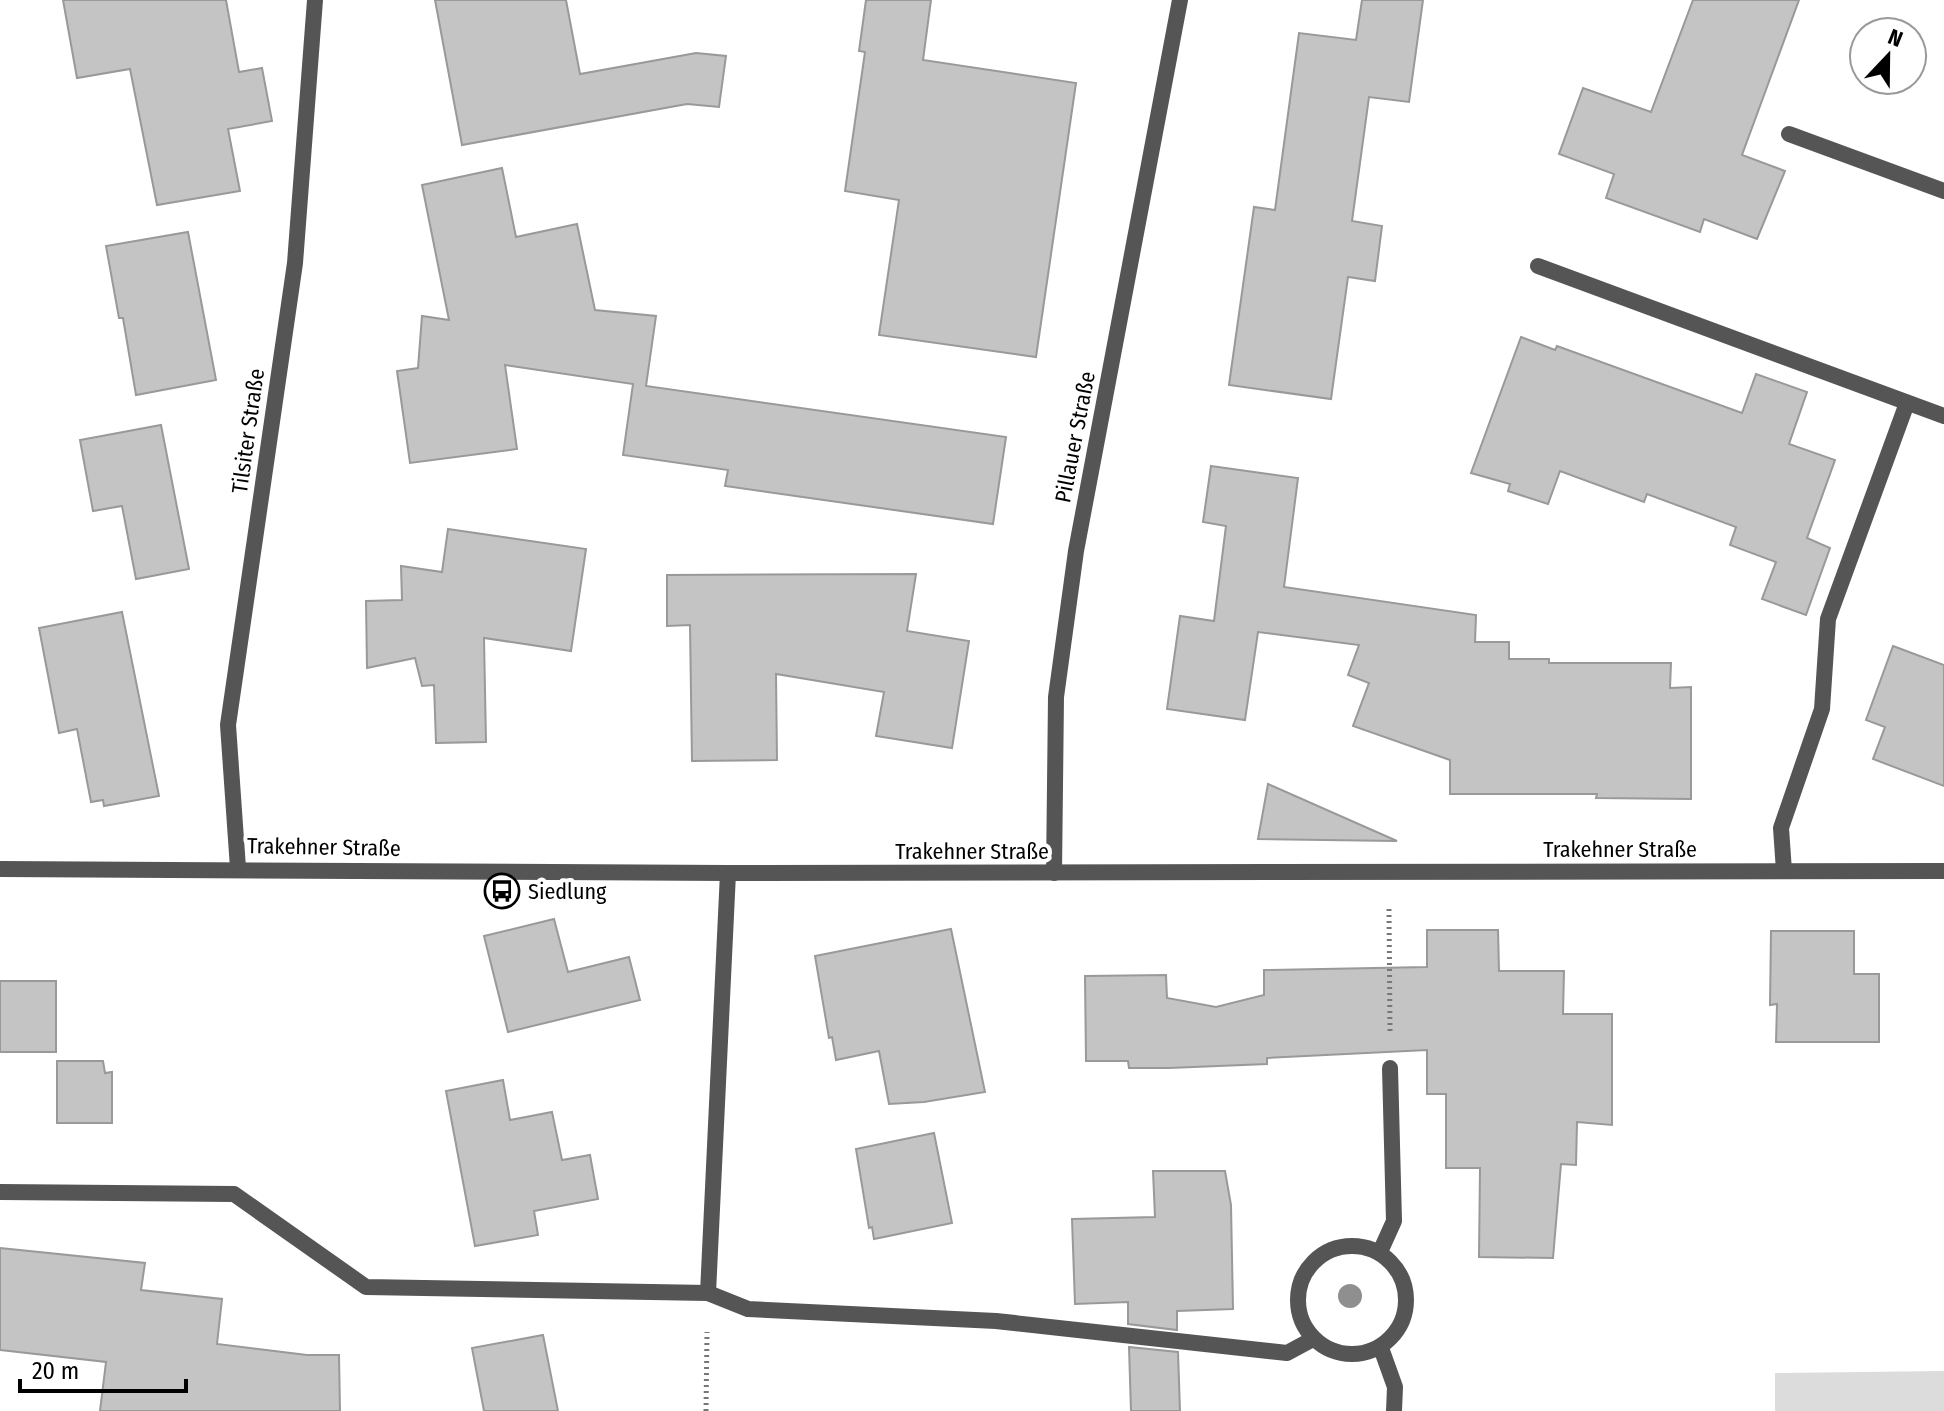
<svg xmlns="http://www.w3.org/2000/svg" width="1944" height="1411" viewBox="0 0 1944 1411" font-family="'Fira Sans Condensed',sans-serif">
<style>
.grass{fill:#dcdcdc}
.building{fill:#c4c4c4;stroke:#999;stroke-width:2}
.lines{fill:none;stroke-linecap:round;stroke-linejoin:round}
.path{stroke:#777;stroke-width:5;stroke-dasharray:2 4;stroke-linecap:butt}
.service{stroke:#555;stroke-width:16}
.minor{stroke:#555;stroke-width:16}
.tree{fill:#8f8f8f}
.labels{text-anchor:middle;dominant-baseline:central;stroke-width:8;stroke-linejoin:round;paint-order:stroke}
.street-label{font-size:22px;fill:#000;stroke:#fff}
.poi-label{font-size:22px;fill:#000;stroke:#fff;text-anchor:start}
</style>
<rect width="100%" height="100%" fill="#fff"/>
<polygon class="grass" points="1944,1371 1944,1411 1775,1411 1775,1373"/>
<g class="building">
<polygon points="63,0 226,0 239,72 262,68 272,121 228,129 240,191 157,205 130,69 77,78"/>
<polygon points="435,0 566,0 580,74 696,53 726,56 719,107 687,104 462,145"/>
<polygon points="866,0 931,0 923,60 1076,83 1036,357 879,335 899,200 845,191 865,52 859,51"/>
<polygon points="1362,0 1423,0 1409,102 1369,97 1352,221 1382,226 1375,281 1348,277 1331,399 1229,385 1254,207 1275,210 1299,33 1356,40"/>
<polygon points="1693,0 1799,0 1742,155 1785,171 1757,239 1704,219 1700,232 1606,198 1614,174 1559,154 1583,88 1651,112"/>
<polygon points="502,168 516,237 577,224 595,310 656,316 646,386 1006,437 993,524 725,486 728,470 623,455 633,384 505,365 517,449 410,463 397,371 418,368 422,316 449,320 422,185"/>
<polygon points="188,232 216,380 136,395 123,318 119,318 106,246"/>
<polygon points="1521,337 1555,350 1557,346 1742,413 1756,374 1807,392 1789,444 1835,460 1807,538 1830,548 1806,615 1762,599 1776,562 1730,545 1736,527 1647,494 1644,502 1560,471 1548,504 1508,491 1510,484 1471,473"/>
<polygon points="161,425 189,569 136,579 122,506 93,511 80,440"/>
<polygon points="1211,466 1298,478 1284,587 1476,615 1475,642 1509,642 1509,659 1549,659 1549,663 1671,663 1670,688 1691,687 1691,799 1596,798 1597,794 1450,794 1450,760 1353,726 1369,683 1348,675 1359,645 1258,632 1245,720 1167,709 1180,616 1214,621 1226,526 1203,522"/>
<polygon points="448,529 586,549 571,651 484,638 486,742 436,743 434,685 422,686 415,658 367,668 366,601 402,600 401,566 442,572"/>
<polygon points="916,574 907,631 969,641 952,748 876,736 884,692 776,674 777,760 692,761 690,625 667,626 667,575"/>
<polygon points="122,612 159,796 104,806 103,800 91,802 77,729 59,733 39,628"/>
<polygon points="1893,646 1944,665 1944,786 1873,759 1885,727 1866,720"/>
<polygon points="1268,784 1397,841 1258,839"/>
<polygon points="554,919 568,972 629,957 640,1000 508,1032 484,936"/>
<polygon points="951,929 985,1092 924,1102 889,1104 879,1051 836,1060 832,1037 829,1038 815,956"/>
<polygon points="1427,930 1498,930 1499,971 1564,971 1563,1014 1612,1014 1612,1125 1577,1122 1576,1165 1561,1164 1553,1258 1479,1257 1480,1168 1446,1168 1446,1094 1427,1094 1427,1050 1267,1058 1267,1064 1169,1068 1129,1068 1128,1061 1086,1061 1085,976 1166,975 1167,998 1216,1007 1264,995 1264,970 1427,967"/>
<polygon points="1771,931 1854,931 1854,974 1879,974 1879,1042 1776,1042 1777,1004 1770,1005"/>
<rect x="0" y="981" width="56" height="71"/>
<polygon points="57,1061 103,1061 105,1073 112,1072 112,1123 57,1123"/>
<polygon points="503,1080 510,1120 552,1112 562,1160 590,1155 598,1199 534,1211 538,1235 475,1246 446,1091"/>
<polygon points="934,1133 952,1223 874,1239 872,1227 869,1228 856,1149"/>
<polygon points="1153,1171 1225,1171 1231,1205 1233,1309 1177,1311 1177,1330 1128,1324 1128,1302 1075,1304 1072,1219 1155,1217"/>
<polygon points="0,1248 145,1263 141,1290 222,1299 217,1344 307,1355 339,1355 340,1411 100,1411 106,1362 0,1350"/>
<polygon points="543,1335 558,1411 484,1411 472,1348"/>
<polygon points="1129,1347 1178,1352 1180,1411 1131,1411"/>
</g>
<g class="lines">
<g class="path">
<polyline points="1389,909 1390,1031"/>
<polyline points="706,1411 707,1332"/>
</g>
<g class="service">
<polyline points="1789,134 1944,191"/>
<polyline points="1538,266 1944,416"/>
<polyline points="1784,871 1781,828 1822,709 1828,619 1907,403"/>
<polyline points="0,1192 234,1194 366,1287 708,1293 748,1309 996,1321 1287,1353 1313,1339"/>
<polyline points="1380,1252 1394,1221 1390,1068"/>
<polyline points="708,1293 728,873"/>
</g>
<g class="minor">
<polyline points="238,868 228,725 295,263 315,0"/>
<polyline points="0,869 728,873 1944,871"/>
<polyline points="1054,873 1056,697 1076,551 1180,0"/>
<circle cx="1352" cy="1300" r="54"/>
<polyline points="1381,1348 1395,1387 1394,1411"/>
</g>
</g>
<circle class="tree" cx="1350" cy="1296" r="12"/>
<defs>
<g id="bus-ring" transform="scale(1.8)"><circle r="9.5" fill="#fff" stroke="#000" stroke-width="1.5"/><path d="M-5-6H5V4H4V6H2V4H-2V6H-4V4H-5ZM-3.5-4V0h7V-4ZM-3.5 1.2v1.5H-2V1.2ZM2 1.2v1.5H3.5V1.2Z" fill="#000"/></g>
</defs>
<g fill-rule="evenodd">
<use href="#bus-ring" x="502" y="891"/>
</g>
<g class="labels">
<g class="street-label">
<text transform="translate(248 431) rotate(-82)">Tilsiter Straße</text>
<text transform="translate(1075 437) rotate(-79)">Pillauer Straße</text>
<text transform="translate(324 847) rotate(1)">Trakehner Straße</text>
<text x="1620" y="849">Trakehner Straße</text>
<text x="972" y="851">Trakehner Straße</text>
</g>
<g class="poi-label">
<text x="528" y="891">Siedlung</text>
</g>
</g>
<g transform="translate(1888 56) rotate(22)"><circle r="38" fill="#ffffff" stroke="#999999" stroke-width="2"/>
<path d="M0-6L14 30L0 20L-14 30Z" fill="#000000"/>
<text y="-12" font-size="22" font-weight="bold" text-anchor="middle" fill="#000000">N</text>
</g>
<path d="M20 1379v12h166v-12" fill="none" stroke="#000000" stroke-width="4"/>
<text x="32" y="1379" font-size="24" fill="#000000" stroke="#ffffff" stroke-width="6" paint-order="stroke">20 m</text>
</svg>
